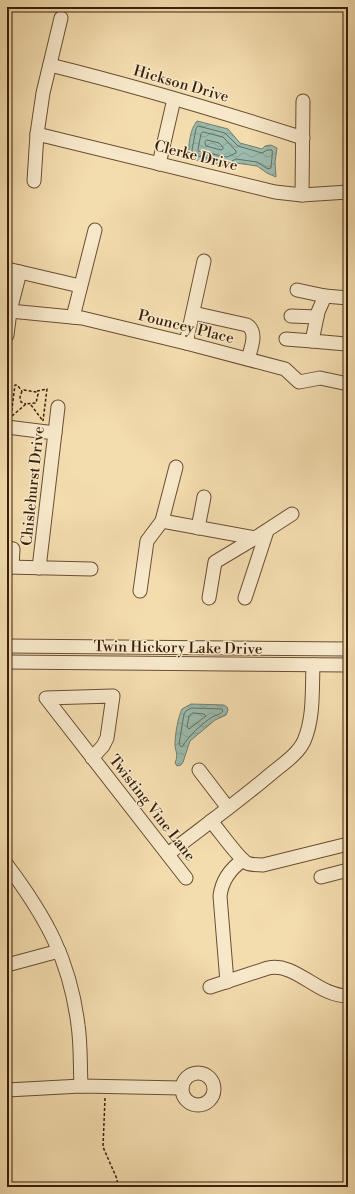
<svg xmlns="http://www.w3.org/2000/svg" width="355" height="1194" viewBox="0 0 355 1194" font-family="'Libre Bodoni',serif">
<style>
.water{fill:url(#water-waves);stroke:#747d6c}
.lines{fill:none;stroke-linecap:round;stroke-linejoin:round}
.shore{stroke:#6a6d5c;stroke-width:1}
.minor-casing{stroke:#684e33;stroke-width:15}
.path{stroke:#391f0a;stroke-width:1.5;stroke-dasharray:3 2;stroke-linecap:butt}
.minor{stroke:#f7e8ca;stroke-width:13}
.labels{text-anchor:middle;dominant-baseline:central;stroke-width:3;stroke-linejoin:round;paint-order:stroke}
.street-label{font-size:15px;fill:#391f0a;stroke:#f7e8ca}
</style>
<defs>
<pattern id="water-waves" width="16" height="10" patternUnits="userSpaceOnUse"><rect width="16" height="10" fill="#9bbbae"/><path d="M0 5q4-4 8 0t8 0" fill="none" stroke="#86a094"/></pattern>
</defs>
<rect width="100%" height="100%" fill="#f3dcae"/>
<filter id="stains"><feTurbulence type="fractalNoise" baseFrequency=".005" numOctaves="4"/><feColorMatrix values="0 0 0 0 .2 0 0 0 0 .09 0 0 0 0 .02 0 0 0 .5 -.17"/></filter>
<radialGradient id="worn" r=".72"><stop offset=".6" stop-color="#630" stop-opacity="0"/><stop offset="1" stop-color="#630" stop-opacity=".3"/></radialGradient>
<g class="water">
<path d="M 197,121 L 228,129 L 240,143 L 262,149 L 265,146 L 271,145 L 277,148 L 275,162 L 276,177 L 267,173 L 257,166 L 236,163 L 230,167 L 196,160 L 189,156 C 188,146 190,129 197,121 Z"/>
<path d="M 191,704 L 224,705 L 227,707 L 228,710 L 226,715 L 215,720 L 190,741 L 183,762 L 181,765 L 177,766 L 175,763 C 179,753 175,752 175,744 C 175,735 178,717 182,709 Z"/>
</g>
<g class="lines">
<g class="shore">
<path d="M 198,126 L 225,133 L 238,146 L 262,153 L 267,150 L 272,150 C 273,153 271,164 271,168 L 268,169 L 257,162 L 236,159 L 228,163 L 198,156 L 194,154 L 192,150 L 196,129 Z"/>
<polygon points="203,132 223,137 236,151 236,153 227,157 198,151 198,149 201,134"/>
<polygon points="207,140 219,143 223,147 223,149 221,150 206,146 205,142"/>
<path d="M 192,708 L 222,709 L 223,711 C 220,715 216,715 212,717 C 204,722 186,738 183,746 L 181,747 L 179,744 L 184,714 L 186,711 Z"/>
<polygon points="193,713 204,714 206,716 189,729 187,727 189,716"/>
</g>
<g class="minor-casing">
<g id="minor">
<path d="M 50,65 C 135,86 219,111 303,138"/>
<polyline points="37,134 275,192 302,195 348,192"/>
<polyline points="159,164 174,99"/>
<polyline points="34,181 37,134 43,93 61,18"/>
<polyline points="302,195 303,101"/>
<polyline points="7,269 80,286"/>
<polyline points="297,290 325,296"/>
<polyline points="348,298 325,296 318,312 312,341 346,344 348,346"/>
<polyline points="10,311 82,318 186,343 285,369 299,382 320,378 348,384"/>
<path d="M 193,313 L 247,325 C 258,332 251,348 248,359"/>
<polyline points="291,316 317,317"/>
<polyline points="73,317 95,230"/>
<polyline points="7,335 10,311 20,272"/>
<polyline points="286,339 312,341"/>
<polyline points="186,343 204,261"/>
<polyline points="7,427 55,433"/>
<polyline points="162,521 255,538 292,514"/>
<polyline points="198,528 204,497"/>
<polyline points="7,548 13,549 12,567"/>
<polyline points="7,567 91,569"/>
<polyline points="39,568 58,407"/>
<polyline points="140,591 147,541 162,521 176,467"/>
<polyline points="209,598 215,562 255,538"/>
<polyline points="245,598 267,531"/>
<polyline points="7,646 348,649"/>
<polyline points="7,662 348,665"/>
<polyline points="92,758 103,746 107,738 113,696 46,698 186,878"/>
<polyline points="199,770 228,808"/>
<path d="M 211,821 C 218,829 239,859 247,863 C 251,865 258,865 263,865 L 348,844"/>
<path d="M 168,854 C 203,827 239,801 272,773 C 283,764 298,754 304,741 C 314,718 312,690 313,665"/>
<path d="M 7,865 C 46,917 70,960 78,1025 C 81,1045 80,1065 81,1086"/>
<polyline points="321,877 348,870"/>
<polyline points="7,965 59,951"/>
<path d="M 227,982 L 220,896 C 222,880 230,869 243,860"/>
<path d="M 210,987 L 268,968 C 296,962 317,996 348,996"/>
<circle cx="198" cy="1089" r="16"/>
<polyline points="7,1090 81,1086 182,1088"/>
</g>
</g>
<g class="path">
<polyline points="37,391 47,389 43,421"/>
<polyline points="31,405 43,421"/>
<polyline points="11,416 15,385 17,385 22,391"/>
<polyline points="12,416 26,404 36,403 38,394 36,392 24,390 22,391 20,397 21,402 26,404"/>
<polyline points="105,1098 103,1147 117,1179 118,1187"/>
</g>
<use href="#minor" class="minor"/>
</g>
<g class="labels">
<g class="street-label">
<text transform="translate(181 84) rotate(16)">Hickson Drive</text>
<text transform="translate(196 156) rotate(14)">Clerke Drive</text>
<text transform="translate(186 327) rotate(14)">Pouncey Place</text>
<text transform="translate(33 486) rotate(-84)">Chislehurst Drive</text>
<text transform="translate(178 648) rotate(1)">Twin Hickory Lake Drive</text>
<text transform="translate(152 808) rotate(52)">Twisting Vine Lane</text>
</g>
</g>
<rect width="355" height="1194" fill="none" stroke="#f3dcae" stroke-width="24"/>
<rect x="8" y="8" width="339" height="1178" fill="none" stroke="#391f0a" stroke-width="2"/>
<rect x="12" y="12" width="331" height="1170" fill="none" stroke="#391f0a"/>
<rect width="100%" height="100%" filter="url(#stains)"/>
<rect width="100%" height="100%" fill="url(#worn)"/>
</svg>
